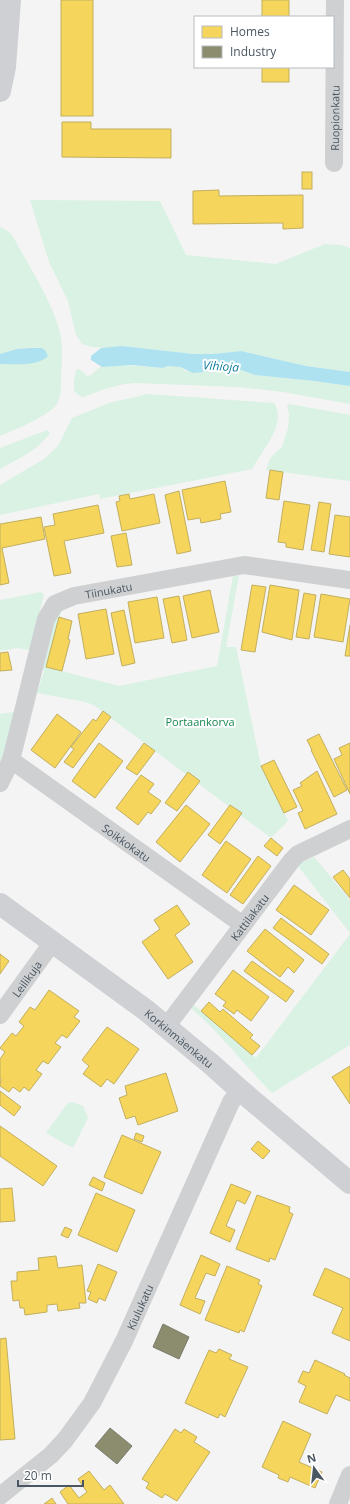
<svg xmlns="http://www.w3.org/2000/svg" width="350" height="1504" viewBox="0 0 350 1504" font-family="'Open Sans',sans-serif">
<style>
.green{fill:#d9f2e3}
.water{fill:#aee2f0}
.homes{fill:#f6d55c;stroke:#c2af5e}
.industry{fill:#8c8c6e;stroke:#787c6a}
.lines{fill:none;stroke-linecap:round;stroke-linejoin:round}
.street{stroke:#ced0d2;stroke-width:18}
.secondary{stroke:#ced0d4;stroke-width:22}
.labels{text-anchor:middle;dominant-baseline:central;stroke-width:4;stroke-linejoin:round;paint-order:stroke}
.street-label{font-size:11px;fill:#4a5661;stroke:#fff}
.park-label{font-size:11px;fill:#17864f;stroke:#fff}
.water-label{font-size:12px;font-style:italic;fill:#0c7c9b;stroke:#fff}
</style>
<rect width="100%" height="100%" fill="#f4f4f4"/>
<g class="green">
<polygon points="30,200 160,201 186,255 276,264 325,244 341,245 350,248 350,372 306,366 241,351 214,354 194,354 122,346 111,348 92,347 82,344 76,335 68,301 49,262"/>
<path d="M 1,227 L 9,232 L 12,235 C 28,265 52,300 60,333 C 63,346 62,360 61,373 C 61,383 62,397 56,405 C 47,417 14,430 0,436 L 0,364 L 11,364 L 46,350 C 31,344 14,350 0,354 L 0,228 Z"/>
<path d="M 122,365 L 163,368 L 168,366 L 180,367 L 185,371 L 204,372 L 230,369 L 241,370 L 255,375 L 314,381 L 350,386 L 350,404 L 283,392 L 239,387 L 135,383 L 124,384 L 105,389 L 83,397 L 80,396 L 74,391 L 74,382 L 76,370 L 79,369 L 87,376 C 94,376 95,369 101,367 C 106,366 116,366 122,365 Z"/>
<path d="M 148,394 L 274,403 C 288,423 261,452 252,469 L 100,499 L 99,494 L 0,515 L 0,485 L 44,459 L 58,446 L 72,418 L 109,403 Z"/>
<polygon points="289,404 350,415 350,481 266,470 270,458 282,447 288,428 289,414 287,406"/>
<path d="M 47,430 L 50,433 C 37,451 19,458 0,469 L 0,448 Z"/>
<polygon points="239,575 226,647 236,647 261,766 288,821 271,838 95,706 86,702 37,693 44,671 43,669 54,620 62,609 46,667 119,686 217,666 233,576"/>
<polygon points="41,592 44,595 30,650 17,648 0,651 0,600"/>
<polygon points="14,712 3,757 0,763 0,714"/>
<polygon points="314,857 350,900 350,933 298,866 300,863"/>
<path d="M 350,934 L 350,1045 L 272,1093 C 244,1065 221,1034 191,1008 L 194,1005 L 256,1058 Z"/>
<polygon points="72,1102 83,1106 88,1118 73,1148 46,1133 67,1104"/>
</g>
<g class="water">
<polygon points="122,346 194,354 214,354 241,351 306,366 350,372 350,386 314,381 255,375 241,370 230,369 193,373 180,367 168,366 163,368 131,365 102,367 91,360 91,356 101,348"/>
<path d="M 29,348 L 42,348 L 45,350 L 48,356 C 37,367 14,364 0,364 L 0,354 L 17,349 Z"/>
</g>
<g class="homes">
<rect x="61" y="0" width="32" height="116"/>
<rect x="262" y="0" width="27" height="17"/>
<rect x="262" y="67" width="27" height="15"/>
<polygon points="62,122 91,122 91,129 171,129 171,158 62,157"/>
<rect x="302" y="172" width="10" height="17"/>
<polygon points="219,190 219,196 303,195 303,228 283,229 283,223 193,224 193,191"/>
<polygon points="270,470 283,472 279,500 266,498"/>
<polygon points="225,481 231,512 220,514 221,519 201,523 200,518 188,520 182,490"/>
<polygon points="179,491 191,551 177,554 165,495"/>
<polygon points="129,494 130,499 154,494 160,523 122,531 116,502 120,501 119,496"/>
<polygon points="284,501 310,505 303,550 286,547 286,543 278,542"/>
<polygon points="319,502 331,504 324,552 311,550"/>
<polygon points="98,505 104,533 64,541 71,573 54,576 44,527 55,525 53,514"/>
<polygon points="335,515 350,517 350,557 329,554"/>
<polygon points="41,517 45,539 2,548 9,583 0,585 0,524"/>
<polygon points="126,533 132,565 117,567 111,536"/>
<polygon points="252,585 266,587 255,652 241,650"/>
<polygon points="270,585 299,590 292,640 262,632"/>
<polygon points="210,590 219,632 192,638 183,596"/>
<polygon points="304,593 316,595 309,639 296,637"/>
<polygon points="321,594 350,599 343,642 314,637"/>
<polygon points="179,596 187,640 172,643 163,599"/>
<polygon points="157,597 164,638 135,643 128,602"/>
<polygon points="106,609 114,654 86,659 78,614"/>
<polygon points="124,610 135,663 122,666 111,613"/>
<polygon points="59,617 72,621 68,639 70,640 62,671 46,667"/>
<polygon points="350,625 350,656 345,656"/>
<polygon points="8,652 12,670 0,671 0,653"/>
<polygon points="103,711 111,717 73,768 64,762 74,749 71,747 93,719 96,721"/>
<polygon points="57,714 81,732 55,768 31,750"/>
<polygon points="319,734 347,790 334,797 311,750 312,750 307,740"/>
<polygon points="99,743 123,761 95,798 72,781"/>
<polygon points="144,743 155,751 137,775 126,768"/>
<polygon points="350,743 350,794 334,759 342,755 339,748"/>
<polygon points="274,760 297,807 284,813 261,766"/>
<polygon points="317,771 337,814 305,829 298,813 303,811 293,790 302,786 300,783"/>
<polygon points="188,772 200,781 177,811 165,803"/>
<polygon points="141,775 154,784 148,792 161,801 151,814 148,812 138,825 116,808"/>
<polygon points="186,805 210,824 180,862 156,842"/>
<polygon points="230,805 242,813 220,844 208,835"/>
<polygon points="271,838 283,848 277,856 264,846"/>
<polygon points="226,841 251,859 227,893 202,875"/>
<polygon points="258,856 271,866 243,904 230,895"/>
<polygon points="343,870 350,879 350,898 333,877"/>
<polygon points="294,885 329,910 311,935 276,910"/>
<polygon points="177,905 190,924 175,935 193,962 168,979 142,942 160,929 154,920"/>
<polygon points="281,918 329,954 322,964 273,928"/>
<polygon points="265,929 304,960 294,973 288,967 280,977 247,951"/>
<polygon points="0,954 9,961 0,974"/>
<polygon points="252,961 294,991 286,1002 244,971"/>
<polygon points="233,970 269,997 251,1021 237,1010 234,1014 223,1006 226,1002 215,994"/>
<polygon points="49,990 79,1011 74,1017 80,1021 67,1038 62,1035 55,1043 61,1047 48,1064 43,1061 36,1070 42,1074 29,1091 24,1087 20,1092 13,1087 9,1092 0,1086 1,1079 0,1078 0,1059 5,1052 0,1048 12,1033 16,1036 24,1026 19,1022 30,1007 35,1010"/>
<polygon points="209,1002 220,1012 223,1009 253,1035 250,1038 260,1046 252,1055 201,1011"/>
<polygon points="107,1027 139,1049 114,1084 107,1079 101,1087 83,1074 89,1066 82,1060"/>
<polygon points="350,1066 350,1104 332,1077"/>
<polygon points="166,1073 178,1111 138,1125 135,1116 126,1119 119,1098 127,1095 125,1086"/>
<polygon points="0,1091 21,1107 14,1116 0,1105"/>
<polygon points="0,1126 57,1166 43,1186 0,1156"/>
<polygon points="136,1133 144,1136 142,1142 134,1139"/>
<polygon points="122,1135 161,1152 142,1194 104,1177"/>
<polygon points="258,1141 270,1151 263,1159 251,1149"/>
<polygon points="93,1177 105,1183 102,1191 89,1185"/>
<polygon points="231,1184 251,1192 245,1204 237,1200 226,1226 235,1230 230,1242 210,1233"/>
<polygon points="12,1188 15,1221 0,1222 0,1189"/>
<polygon points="96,1193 135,1210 117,1252 78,1235"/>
<polygon points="257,1195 290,1207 289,1212 293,1214 275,1260 270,1258 269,1262 236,1249"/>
<polygon points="65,1227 72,1230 68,1238 61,1235"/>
<polygon points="201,1255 220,1264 215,1276 206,1273 195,1298 205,1301 200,1314 180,1305"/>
<polygon points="56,1256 58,1268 82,1265 86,1303 79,1303 80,1308 58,1311 57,1304 47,1305 47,1312 25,1315 24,1308 20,1308 19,1300 13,1301 11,1281 17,1281 17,1272 39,1270 38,1258"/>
<polygon points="98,1264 117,1272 105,1301 99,1298 97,1303 88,1299 91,1292 87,1291"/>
<polygon points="227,1266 260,1280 258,1284 262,1286 244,1332 240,1330 239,1333 205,1320"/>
<polygon points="325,1268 350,1279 350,1341 332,1333 343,1308 313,1295"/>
<polygon points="6,1338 15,1439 0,1440 0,1339"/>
<polygon points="219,1349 232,1355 229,1359 248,1367 225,1417 220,1414 218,1418 185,1403 209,1350 216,1353"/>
<polygon points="315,1360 345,1374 344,1375 350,1378 350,1401 336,1395 327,1414 299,1402 306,1386 298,1382 303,1371 309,1373"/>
<polygon points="283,1421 311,1434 299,1462 322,1472 315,1488 290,1477 288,1482 278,1478 279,1475 262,1467"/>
<polygon points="175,1429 181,1433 184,1429 197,1437 194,1442 210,1452 177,1501 165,1494 162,1498 146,1488 149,1483 142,1479"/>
<polygon points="89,1471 104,1490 110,1485 124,1504 68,1504 60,1492 69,1485 79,1498 87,1492 78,1479"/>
<polygon points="52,1498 56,1504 44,1504"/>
</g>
<g class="industry">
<polygon points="163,1324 189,1337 179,1359 153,1347"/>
<polygon points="110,1428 132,1446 117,1464 95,1446"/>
</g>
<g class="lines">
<g class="street">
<path id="s1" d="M 334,163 L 335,0"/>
<path id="s2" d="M 11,760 L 243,925"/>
<path id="s3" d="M 0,783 L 11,760 L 46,619 L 55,604 L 74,596 L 244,565 L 350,580"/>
<path id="s4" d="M 0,1015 L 52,943"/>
<path id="s5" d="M 166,1027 L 292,860 L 298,854 L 350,829"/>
<path id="s6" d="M 0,1496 L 51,1455 L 65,1440 L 92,1403 L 124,1341 L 231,1102 L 240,1090"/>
<polyline points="338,1504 350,1475"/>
</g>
<g class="secondary">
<polyline points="0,91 5,67 10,0"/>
<path id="s7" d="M 0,904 L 147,1011 L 211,1064 L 240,1090 L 350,1183"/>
</g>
</g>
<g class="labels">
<g class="street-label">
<text stroke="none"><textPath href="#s1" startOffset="45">Ruopionkatu</textPath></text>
<text stroke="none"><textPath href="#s3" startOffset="244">Tiinukatu</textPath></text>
<text stroke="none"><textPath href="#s2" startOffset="142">Soikkokatu</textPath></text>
<text stroke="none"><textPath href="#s5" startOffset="138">Kattilakatu</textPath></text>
<text stroke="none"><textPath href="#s4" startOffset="45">Leilikuja</textPath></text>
<text stroke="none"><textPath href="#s7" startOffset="224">Korkinmäenkatu</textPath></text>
<text stroke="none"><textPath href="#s6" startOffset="239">Kiulukatu</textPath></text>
</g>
<g class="park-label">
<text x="200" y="721">Portaankorva</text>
</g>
<g class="water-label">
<text transform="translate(221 366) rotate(4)">Vihioja</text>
</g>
</g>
<rect x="194" y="16" width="140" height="52" fill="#ffffff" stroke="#b7bbc0"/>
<rect x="202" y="26" width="20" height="12" fill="#f6d55c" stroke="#b7bbc0"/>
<text x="230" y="36" font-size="12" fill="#4a5661">Homes</text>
<rect x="202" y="46" width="20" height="12" fill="#8c8c6e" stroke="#b7bbc0"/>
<text x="230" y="56" font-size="12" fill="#4a5661">Industry</text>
<g transform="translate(314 1468) rotate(345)" stroke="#ffffff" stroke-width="3" paint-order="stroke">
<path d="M0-3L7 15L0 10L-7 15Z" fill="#4a5661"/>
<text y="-6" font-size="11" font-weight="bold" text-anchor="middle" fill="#4a5661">N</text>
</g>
<path d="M18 1480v6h65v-6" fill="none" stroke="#4a5661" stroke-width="2"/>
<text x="24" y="1480" font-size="12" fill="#4a5661" stroke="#ffffff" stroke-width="3" paint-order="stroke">20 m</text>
</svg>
